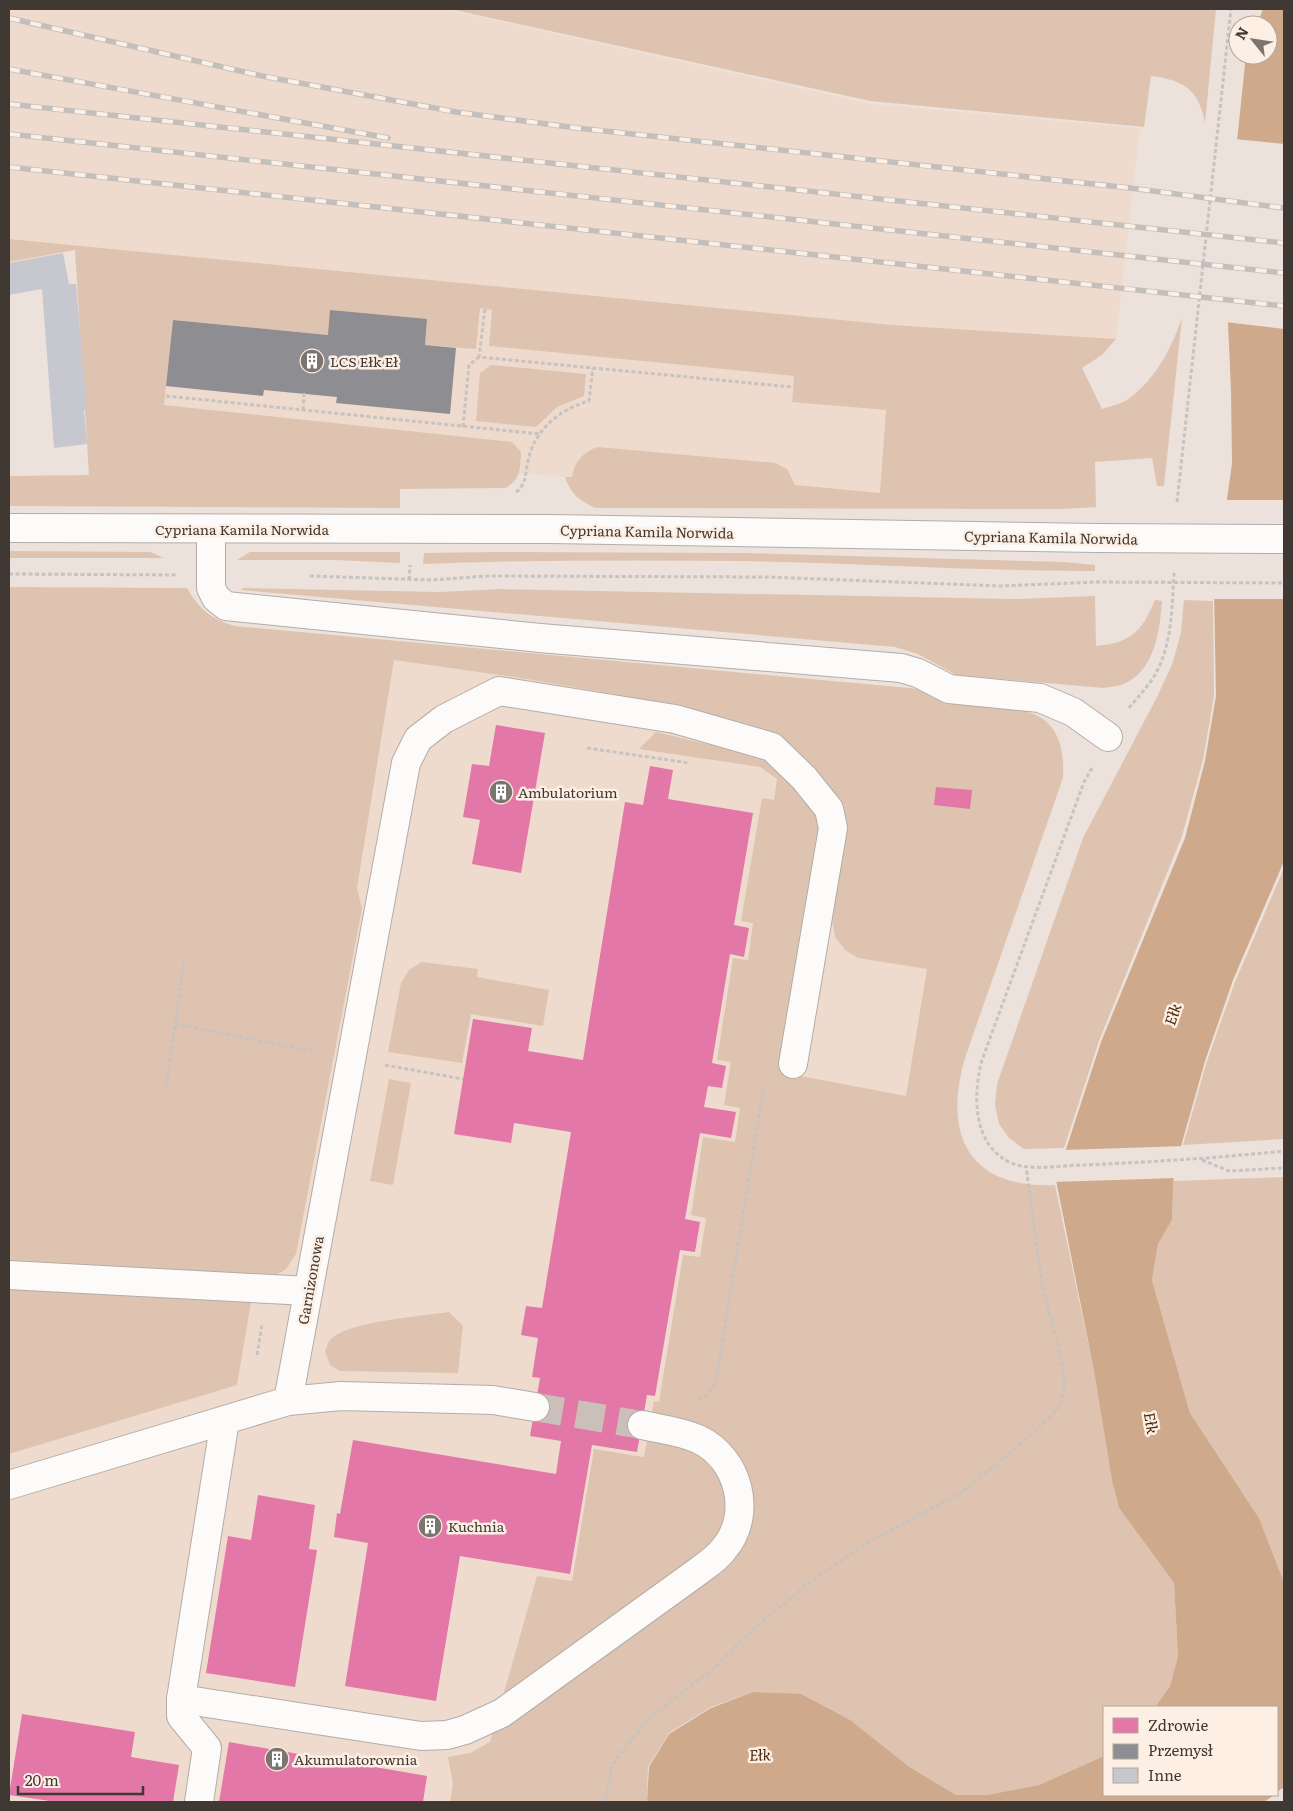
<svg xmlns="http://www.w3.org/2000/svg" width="1293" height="1811" viewBox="0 0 1293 1811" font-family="Literata,serif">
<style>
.built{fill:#eedbce}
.green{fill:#dec4b0}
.water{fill:#cfa98b}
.pier{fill:#ece2db}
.health{fill:#e377a8}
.industry{fill:#8d8d92}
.building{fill:#c7c8cf}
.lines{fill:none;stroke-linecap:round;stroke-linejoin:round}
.minor-tunnel{stroke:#cac0b9;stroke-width:28;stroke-dasharray:28 14;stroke-linecap:butt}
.minor-casing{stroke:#b4aca7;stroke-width:30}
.path{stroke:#c6c3c0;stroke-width:3;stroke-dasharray:4 2.5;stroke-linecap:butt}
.minor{stroke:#fcfbfa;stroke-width:28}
.rail-casing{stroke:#c2bfbd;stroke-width:5.5}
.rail{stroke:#feefe4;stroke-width:4;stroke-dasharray:11;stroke-linecap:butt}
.minor-bridge-casing{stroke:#b4aca7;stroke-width:30;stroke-linecap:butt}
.path-bridge{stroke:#c6c3c0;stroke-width:3;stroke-dasharray:4 2.5;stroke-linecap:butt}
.minor-bridge{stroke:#fcfbfa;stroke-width:28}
.labels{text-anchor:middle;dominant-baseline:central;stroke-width:5;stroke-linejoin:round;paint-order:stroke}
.poi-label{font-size:14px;fill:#403933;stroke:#feefe4;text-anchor:start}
.street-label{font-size:14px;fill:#403933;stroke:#feefe4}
.water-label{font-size:15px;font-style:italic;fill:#472605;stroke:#feefe4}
</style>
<rect width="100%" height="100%" fill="#ece2db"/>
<g class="built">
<polygon points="9,9 445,9 872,104 1140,128 1116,339 893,328 76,247 9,260"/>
<polygon points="148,305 479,308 901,346 886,499 509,473 134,475"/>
<polygon points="393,656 989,730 863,1436 515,1802 9,1802 9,843"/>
</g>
<g class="green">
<path d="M 450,9 L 1216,9 L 1205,123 C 1199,89 1183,80 1151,76 L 1144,127 L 870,101 Z"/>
<path d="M 9,239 L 892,325 L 1116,339 L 1102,355 L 1082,368 L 1102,409 C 1111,406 1124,403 1131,397 C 1157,377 1171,348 1182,318 L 1164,486 L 1157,486 L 1152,458 L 1095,462 L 1096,507 L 1064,509 L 596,508 C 580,501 571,495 565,477 L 572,477 C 574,462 584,451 598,447 L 775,463 L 787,469 L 795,485 L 880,493 L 886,410 L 792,402 L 794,376 L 489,346 L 492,310 L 480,308 L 476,349 L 425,345 L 427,319 L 328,335 L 173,320 L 164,405 L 512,442 L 521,452 C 520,469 521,480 505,488 L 400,489 L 400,508 L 9,506 L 9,476 L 89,475 L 75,250 L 9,262 Z"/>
<polygon points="491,365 586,374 584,396 557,407 536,427 476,421 480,373"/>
<polygon points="9,551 150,552 164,558 9,558"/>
<polygon points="250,552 400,552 400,563 336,560 237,560"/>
<path d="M 496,552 L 743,553 L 1065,562 L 1095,565 L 1095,571 C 977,571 859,563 740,561 C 635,560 529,560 423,564 L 424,553 Z"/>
<path d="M 9,587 L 187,588 C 199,609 211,619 235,626 L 920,689 C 950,695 1021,704 1043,719 C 1062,733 1064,757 1063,778 L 966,1055 C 942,1133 967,1189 1055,1185 L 1094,1371 L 1112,1481 L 1119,1508 L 1174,1583 L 1178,1656 L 1170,1686 L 1155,1707 L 1104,1707 L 1104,1756 L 1039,1785 L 987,1795 L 956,1795 L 908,1766 L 753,1692 L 711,1707 L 669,1733 L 648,1767 L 647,1802 L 450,1802 L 453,1784 L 448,1757 L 470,1753 L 490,1742 L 537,1576 L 572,1581 L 594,1449 L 644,1457 L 654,1401 L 659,1402 L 683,1255 L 700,1257 L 706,1218 L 691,1215 L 703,1137 L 735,1142 L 740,1108 L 724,1105 L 731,1062 L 717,1060 L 733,958 L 748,960 L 753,923 L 741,921 L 762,798 L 774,800 L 777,779 L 760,767 L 639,749 L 656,732 L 769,759 L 815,811 L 822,828 L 780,1072 L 906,1096 L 927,969 L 858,958 L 845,950 L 835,937 L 832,919 L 847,829 L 841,801 L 812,766 L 704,713 L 636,698 L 521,678 L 394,660 L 357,888 L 362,909 L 296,1254 L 286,1269 L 273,1277 L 9,1262 Z"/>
<path d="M 244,588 L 440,592 L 501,589 L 1013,599 L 1095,596 L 1096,646 C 1130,643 1142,632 1155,600 L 1162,601 C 1160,629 1155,669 1126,683 C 1120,686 1110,687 1103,688 L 956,675 L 918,654 L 895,647 L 241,590 Z"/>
<polygon points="1184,600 1213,601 1214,696 1203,760 1182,836 1099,1041 1064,1148 1024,1149 1009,1138 999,1124 995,1105 997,1084 1083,838 1157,697 1173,662 1181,632"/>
<polygon points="1284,868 1284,1139 1183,1145 1207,1061 1235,982"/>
<polygon points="422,962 478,969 477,977 549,990 543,1026 471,1014 462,1063 388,1052 401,983 409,970"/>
<polygon points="389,1079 411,1083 393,1185 370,1181"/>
<polygon points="1284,1177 1284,1582 1259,1518 1190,1413 1152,1280 1158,1244 1172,1220 1174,1181"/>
<polygon points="9,1286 239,1298 251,1302 237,1385 9,1454"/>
<path d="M 449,1312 L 463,1326 L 458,1373 L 340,1371 L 330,1365 L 325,1351 C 327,1347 328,1341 332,1338 C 351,1321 422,1316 449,1312 Z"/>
</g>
<g class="water">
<polygon points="1263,9 1284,9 1284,861 1233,980 1205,1061 1174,1171 1172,1220 1158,1244 1152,1280 1190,1413 1259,1518 1284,1582 1284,1787 1277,1792 1277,1707 1155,1707 1170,1686 1178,1656 1174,1583 1119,1508 1112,1481 1094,1371 1056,1180 1101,1042 1185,838 1205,761 1216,696 1214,589 1232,464 1231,390 1228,324 1232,189 1246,55 1268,55 1268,25 1257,25"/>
<polygon points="753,1692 801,1694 850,1720 908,1766 956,1795 987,1795 1039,1785 1104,1756 1104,1795 1274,1795 1264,1802 647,1802 649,1767 669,1734 711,1708"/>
</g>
<g class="pier">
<polygon points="1235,139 1284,144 1284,329 1225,322 1229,189"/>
<polygon points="1224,500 1284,500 1284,599 1212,599"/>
<polygon points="1184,1146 1176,1178 1053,1182 1063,1150"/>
</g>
<g class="health">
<polygon points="496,725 545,733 521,873 472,864 480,820 463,817 472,764 489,766"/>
<polygon points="650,766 673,770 668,799 753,813 734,925 749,928 744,957 730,954 712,1063 726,1066 722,1088 708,1086 704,1107 736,1112 731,1138 700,1133 685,1219 700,1222 695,1252 680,1250 655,1396 647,1395 637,1452 592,1445 570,1574 460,1556 436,1701 345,1686 368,1543 334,1537 337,1513 340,1514 353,1440 556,1474 561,1441 530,1436 540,1378 532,1377 538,1338 521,1335 526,1306 542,1308 571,1132 514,1123 511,1143 454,1134 473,1019 532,1028 528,1051 583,1060 625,802 643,805"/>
<polygon points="936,787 972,790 970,809 934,805"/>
<polygon points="258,1495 315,1505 309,1549 317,1550 295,1687 206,1673 228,1536 251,1540"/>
<polygon points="22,1714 135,1732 131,1757 179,1765 173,1802 57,1802 9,1795"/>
<polygon points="229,1742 427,1776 423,1802 219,1802"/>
</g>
<polygon class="industry" points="330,310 427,319 425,345 456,348 450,414 336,403 337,397 264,390 263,396 166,386 173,320 328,335"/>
<polygon class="building" points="63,253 69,284 76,284 87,410 84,410 87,444 54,448 42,289 9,295 9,263"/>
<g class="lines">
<polyline class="minor-tunnel" points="535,1407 642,1425"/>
<g class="minor-casing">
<g id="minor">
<polyline points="9,528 550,529 1097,538"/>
<polyline points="211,529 211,588 216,598 226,606 540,638 901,668 918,673 949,689 1040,698 1073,712 1108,737"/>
<polyline points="9,1275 308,1291"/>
<polyline points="288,1401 406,763 418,739 444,719 499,691 675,719 772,747 804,778 829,809 833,828 793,1064"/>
<polyline points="9,1485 288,1401 341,1396 493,1400 535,1407"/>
<path d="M 181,1699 L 421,1736 L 447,1735 L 465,1730 L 502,1713 L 700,1570 C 708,1564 717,1558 723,1550 C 754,1515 739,1458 698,1439 C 680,1431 660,1429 642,1425"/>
<polyline points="199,1802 207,1748 181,1716 181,1699 225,1420"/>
</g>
</g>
<g class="path">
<polyline points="485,309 479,357 792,387"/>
<polyline points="166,396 540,434"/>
<polyline points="303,410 304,393"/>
<polyline points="463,427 469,365 479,357"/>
<path d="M 516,492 C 527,484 525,473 528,461 C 534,430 560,409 589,401 L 593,368"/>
<polyline points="1177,502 1231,9"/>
<polyline points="9,574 176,575"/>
<polyline points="310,576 432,580 488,576 767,577 1001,586 1096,582"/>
<polyline points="409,580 410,565"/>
<path d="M 1129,708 C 1137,698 1146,689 1153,678 C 1172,648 1172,608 1174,573"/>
<polyline points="587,748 689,763"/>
<path d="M 1092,768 L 1084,782 L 982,1060 C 973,1094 972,1143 1009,1162 C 1030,1172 1061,1165 1084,1165 C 1151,1162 1217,1158 1284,1151"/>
<polyline points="175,1024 315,1052"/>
<polyline points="385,1065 463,1079"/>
<polyline points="166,1088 184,962"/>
<polyline points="1202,1160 1229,1171 1284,1168"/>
<polyline points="257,1355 262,1324"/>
<polyline points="699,1400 708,1394 716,1381 764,1085"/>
<polyline points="605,1802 612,1765 630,1741 650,1718 716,1666 747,1635 810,1582 874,1539 961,1493 1035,1432 1060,1406 1065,1384 1059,1349 1042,1285 1026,1166"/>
</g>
<use href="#minor" class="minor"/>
<g class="rail-casing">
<g id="rail">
<polyline points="9,18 262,76 456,112 577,128 1130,188 1284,208"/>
<polyline points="9,69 388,138"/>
<polyline points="9,104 1284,243"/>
<polyline points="9,134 1284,273"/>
<polyline points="9,167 1284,306"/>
</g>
</g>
<use href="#rail" class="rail"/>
<g class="minor-bridge-casing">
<polyline id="minor-bridge" points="1097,538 1284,539"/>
</g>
<polyline class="path-bridge" points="1096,582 1284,583"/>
<use href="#minor-bridge" class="minor-bridge"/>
</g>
<defs>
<g id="building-disc" transform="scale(1.25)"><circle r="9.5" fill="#7c746e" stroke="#feefe4"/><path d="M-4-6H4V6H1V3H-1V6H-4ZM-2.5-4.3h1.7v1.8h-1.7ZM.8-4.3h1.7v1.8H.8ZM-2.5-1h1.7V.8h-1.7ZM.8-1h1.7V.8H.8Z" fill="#fff"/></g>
</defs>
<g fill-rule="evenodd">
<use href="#building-disc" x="312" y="361"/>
<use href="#building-disc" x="501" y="792"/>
<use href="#building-disc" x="430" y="1526"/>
<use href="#building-disc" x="277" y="1759"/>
</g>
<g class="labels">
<g class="poi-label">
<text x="330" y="361">LCS Ełk Eł</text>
<text x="518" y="792">Ambulatorium</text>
<text x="448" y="1526">Kuchnia</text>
<text x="294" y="1759">Akumulatorownia</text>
</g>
<g class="street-label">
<text x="242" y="529">Cypriana Kamila Norwida</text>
<text transform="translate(647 531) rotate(1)">Cypriana Kamila Norwida</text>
<text transform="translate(1051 537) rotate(1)">Cypriana Kamila Norwida</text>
<text transform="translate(310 1280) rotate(-80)">Garnizonowa</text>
</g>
<g class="water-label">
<text transform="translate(1172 1014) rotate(-71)">Ełk</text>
<text transform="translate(1152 1423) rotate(80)">Ełk</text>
<text transform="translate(760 1754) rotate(-1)">Ełk</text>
</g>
</g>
<rect width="1293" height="1811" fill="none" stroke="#403933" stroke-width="20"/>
<rect x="1103" y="1706" width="175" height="90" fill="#feefe4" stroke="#b2a69d"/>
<rect x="1113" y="1718" width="25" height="15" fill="#e377a8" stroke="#b2a69d"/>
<text x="1148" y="1731" font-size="15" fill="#403933">Zdrowie</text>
<rect x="1113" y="1744" width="25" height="15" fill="#8d8d92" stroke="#b2a69d"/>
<text x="1148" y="1756" font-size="15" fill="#403933">Przemysł</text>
<rect x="1113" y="1768" width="25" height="15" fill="#c7c8cf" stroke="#b2a69d"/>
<text x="1148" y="1781" font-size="15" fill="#403933">Inne</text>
<g transform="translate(1253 40) rotate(300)"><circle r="24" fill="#feefe4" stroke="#b2a69d"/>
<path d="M0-4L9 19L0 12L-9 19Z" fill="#7c746e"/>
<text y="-8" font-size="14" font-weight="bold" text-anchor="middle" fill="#403933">N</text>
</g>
<path d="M18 1786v8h125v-8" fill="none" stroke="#403933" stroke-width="2.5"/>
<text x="25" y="1786" font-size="15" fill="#403933" stroke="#feefe4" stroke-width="4" paint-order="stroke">20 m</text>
</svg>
